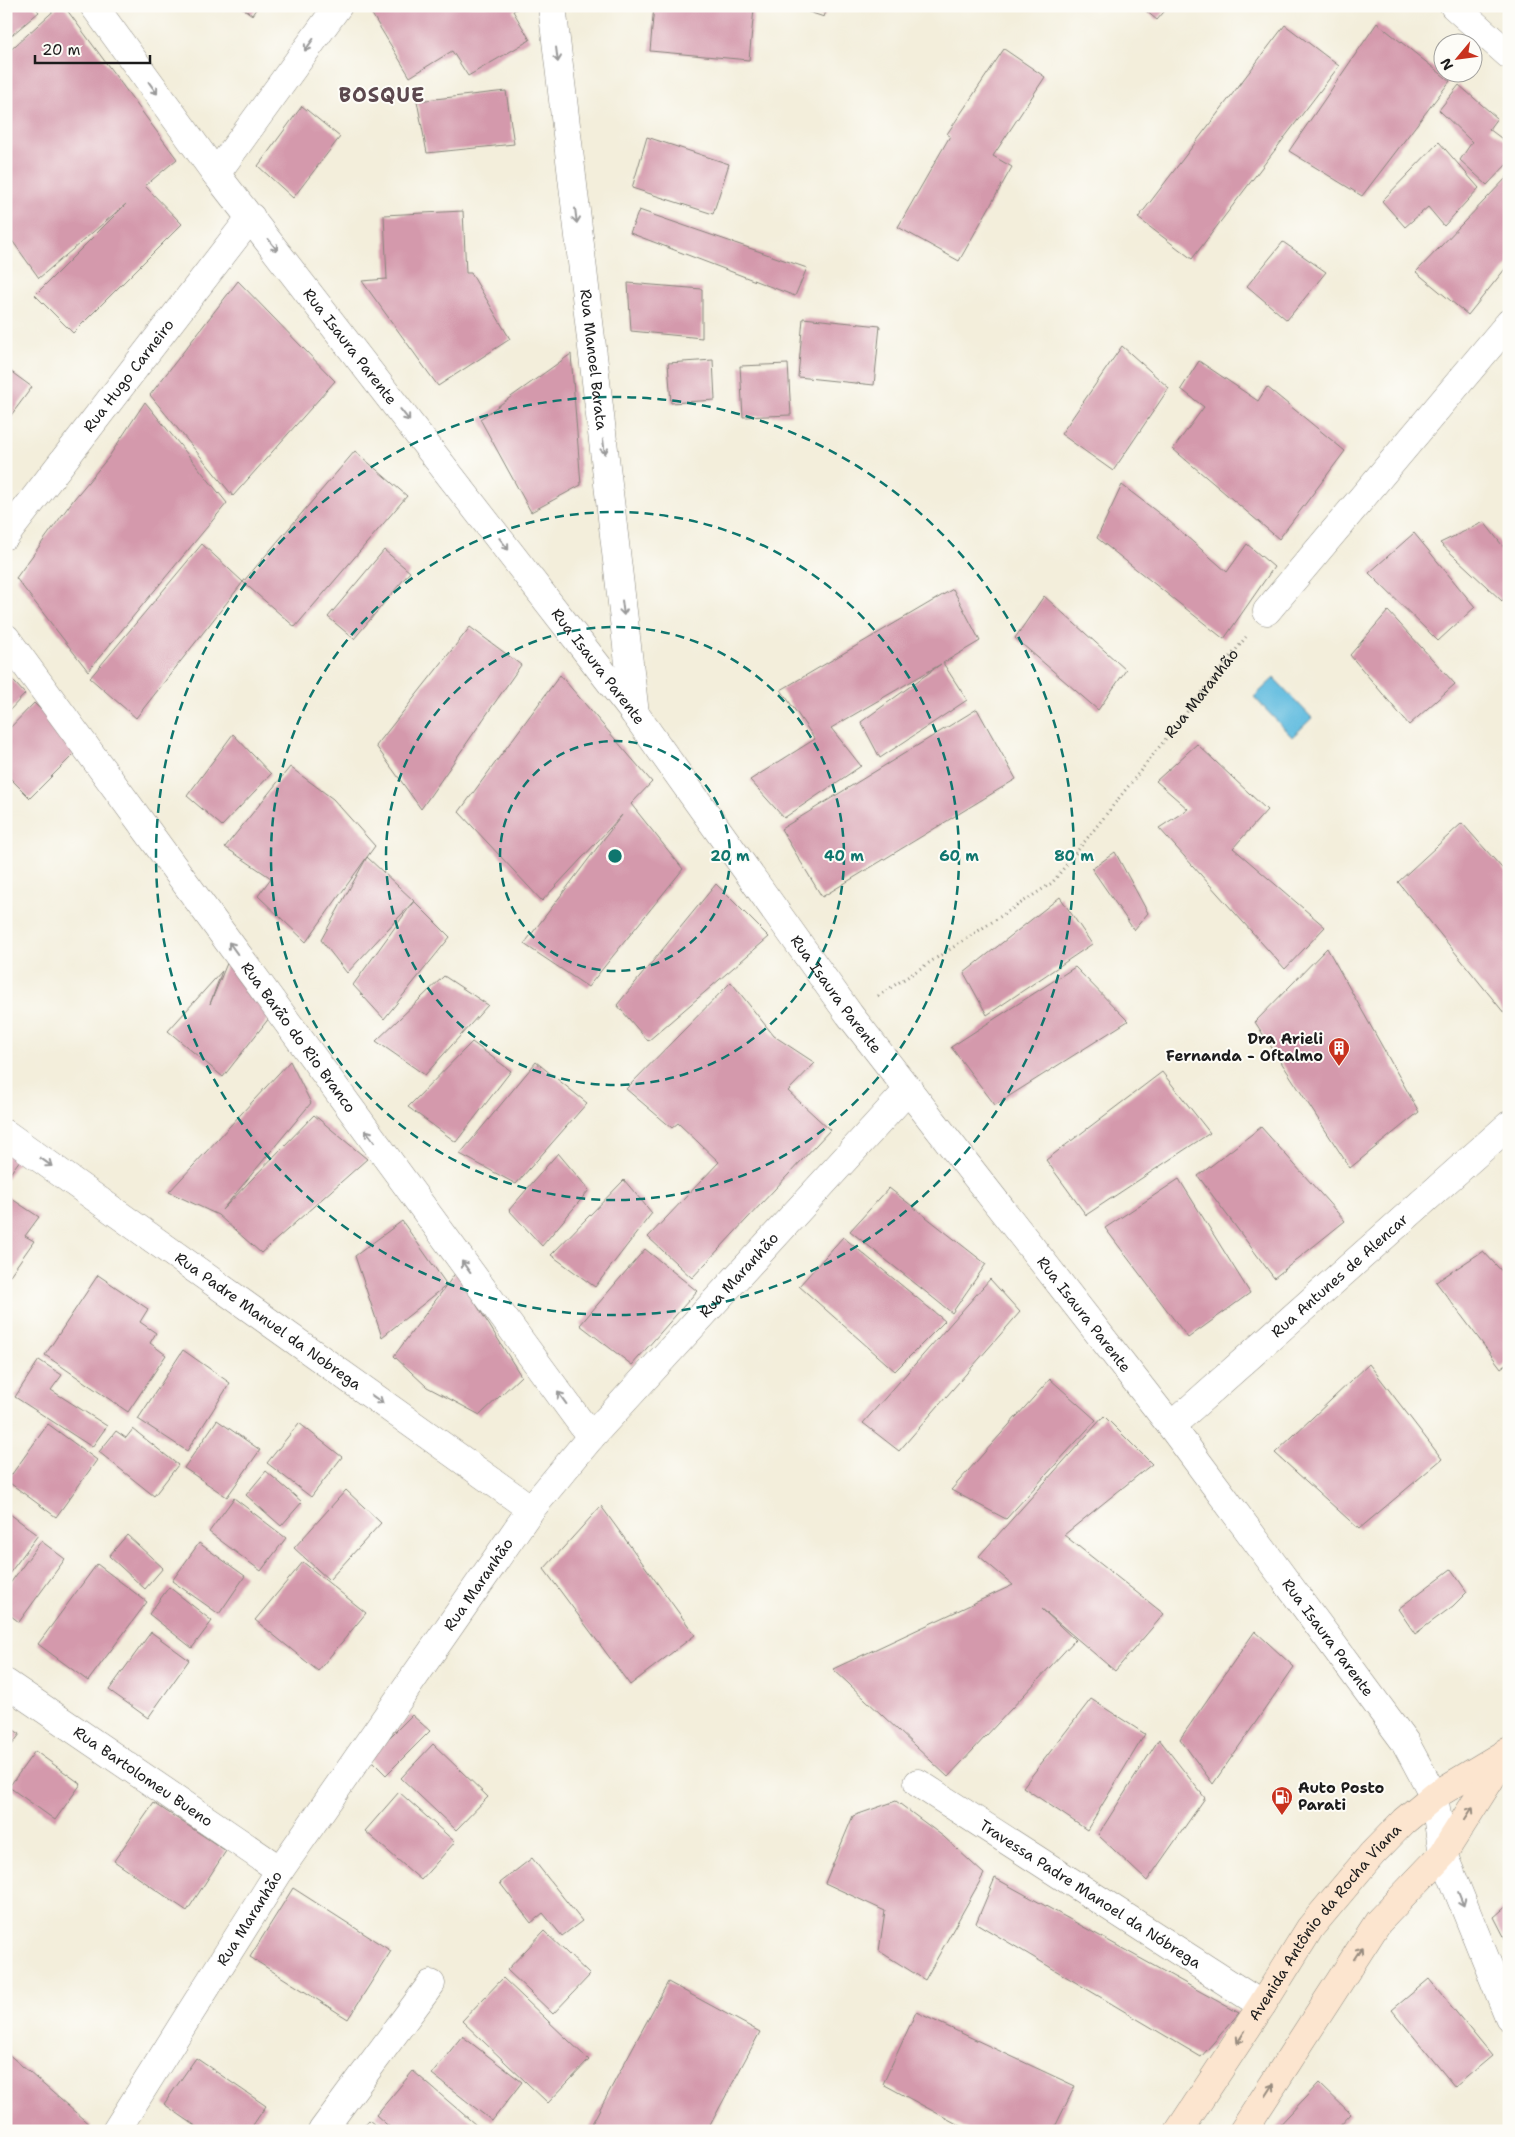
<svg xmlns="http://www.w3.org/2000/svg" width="1515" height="2137" viewBox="0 0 1515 2137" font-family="'Shantell Sans',sans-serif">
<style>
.water{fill:#61bcdf;stroke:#3e6c7e}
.building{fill:#d499ac}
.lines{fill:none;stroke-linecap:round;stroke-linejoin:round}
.minor-casing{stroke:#88857c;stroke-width:29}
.tertiary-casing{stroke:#88857c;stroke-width:29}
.secondary-casing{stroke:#88857c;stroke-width:29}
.path{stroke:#88857c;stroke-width:3;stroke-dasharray:1 4;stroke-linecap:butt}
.minor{stroke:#fff;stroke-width:28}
.tertiary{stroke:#fff;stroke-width:28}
.secondary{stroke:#fce5cf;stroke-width:28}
.oneway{stroke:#999}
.oneway2{stroke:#978b7e}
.ring{fill:none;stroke:#0f766e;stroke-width:2.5;stroke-dasharray:9 6}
.labels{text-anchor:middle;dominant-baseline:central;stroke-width:4;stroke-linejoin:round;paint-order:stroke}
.street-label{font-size:15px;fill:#1c1c1c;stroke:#fdfcf7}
.poi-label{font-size:15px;font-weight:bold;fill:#1c1c1c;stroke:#fdfcf7;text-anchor:end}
.district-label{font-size:20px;font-weight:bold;letter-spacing:1px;fill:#5c484e;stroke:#fdfcf7}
.centre{fill:#0f766e;stroke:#fdfcf7;stroke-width:2.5}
.ring-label{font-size:15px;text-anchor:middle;font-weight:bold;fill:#0f766e;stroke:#fdfcf7;stroke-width:4;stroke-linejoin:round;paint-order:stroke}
</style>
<rect width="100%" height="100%" fill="#fdfcf7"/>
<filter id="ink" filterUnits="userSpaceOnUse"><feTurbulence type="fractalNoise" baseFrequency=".02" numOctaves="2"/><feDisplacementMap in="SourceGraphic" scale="10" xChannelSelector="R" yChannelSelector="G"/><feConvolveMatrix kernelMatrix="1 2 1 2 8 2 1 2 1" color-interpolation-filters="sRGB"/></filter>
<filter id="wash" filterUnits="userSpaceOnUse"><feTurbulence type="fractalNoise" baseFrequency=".0096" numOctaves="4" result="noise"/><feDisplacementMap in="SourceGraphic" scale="20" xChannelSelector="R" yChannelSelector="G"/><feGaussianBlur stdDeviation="1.12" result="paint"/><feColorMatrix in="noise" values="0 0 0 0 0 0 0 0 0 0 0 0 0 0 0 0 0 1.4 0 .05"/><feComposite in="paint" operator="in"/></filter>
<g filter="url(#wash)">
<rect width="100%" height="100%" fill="#f3eedb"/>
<polygon class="water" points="1274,678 1312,718 1292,737 1254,697"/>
<g id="blocks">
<g class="building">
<polygon points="6,6 34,6 39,12 6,40"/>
<polygon points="59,6 64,6 177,159 145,186 182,224 73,333 35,295 126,204 39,278 6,232 6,54"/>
<polygon points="240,6 258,6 252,15"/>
<polygon points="367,6 521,6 513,11 530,40 468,76 452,51 410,77"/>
<polygon points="654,6 723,6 754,9 749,60 650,51"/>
<polygon points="791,6 828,6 824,17"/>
<polygon points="1140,6 1169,6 1157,20"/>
<polygon points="1377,23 1450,81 1362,196 1289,151"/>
<polygon points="1285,25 1339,66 1192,259 1138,218"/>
<polygon points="1004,49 1045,77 993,156 1012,167 959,261 898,227 950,136 947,134"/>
<polygon points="1459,85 1497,118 1489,129 1509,144 1509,162 1487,185 1460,160 1472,142 1439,110"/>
<polygon points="506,91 514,144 427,153 417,101"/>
<polygon points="302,106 340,137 293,198 258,166"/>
<polygon points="647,137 729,164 713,214 632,188"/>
<polygon points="1439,142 1479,188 1444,226 1428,207 1405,227 1382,201"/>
<polygon points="1509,175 1509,264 1468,315 1416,272"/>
<polygon points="639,210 807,268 795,296 630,233"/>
<polygon points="463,211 466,273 471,273 510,339 438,386 362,281 387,279 384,215"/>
<polygon points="1283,242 1326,272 1287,320 1247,286"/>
<polygon points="238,281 335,381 233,496 150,395"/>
<polygon points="628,283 702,289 702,338 631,331"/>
<polygon points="803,318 880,326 874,385 798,377"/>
<polygon points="1122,346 1169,388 1113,471 1061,434"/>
<polygon points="571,354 581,485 531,512 480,419"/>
<polygon points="713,360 715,400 671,403 668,363"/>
<polygon points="1199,361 1258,401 1267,387 1345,451 1279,539 1173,449 1204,407 1181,389"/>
<polygon points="788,364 791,415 743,417 740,366"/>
<polygon points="6,368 32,387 6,422"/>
<polygon points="145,402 227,503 88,671 16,578 74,499 108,458"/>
<polygon points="355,451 407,496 295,627 243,582 136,718 90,678 202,544 243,582"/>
<polygon points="1122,485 1169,521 1227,572 1247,544 1274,567 1224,639 1097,538"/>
<polygon points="1484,522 1509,554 1509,592 1502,601 1440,543"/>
<polygon points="1414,533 1475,607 1438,641 1369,573"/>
<polygon points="384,550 410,572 354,639 328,617"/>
<polygon points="953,589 980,641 943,663 967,700 880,758 861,722 941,664 831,728 861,766 784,818 750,780 815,739 781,690"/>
<polygon points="1044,596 1126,670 1098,710 1015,638"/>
<polygon points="1388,611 1455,684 1409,725 1350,655"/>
<polygon points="470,627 521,665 421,809 376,746"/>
<polygon points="6,673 25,694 6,714"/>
<polygon points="560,675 652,782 631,804 683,869 588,987 524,944 622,815 542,901 459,812"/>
<polygon points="34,703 80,748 30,798 6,774 6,732"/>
<polygon points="977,709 1016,779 822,897 781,829"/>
<polygon points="233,734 271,774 222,826 187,796"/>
<polygon points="1197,744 1267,810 1233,848 1325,927 1285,969 1159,828 1188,809 1156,781"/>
<polygon points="290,767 333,799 375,846 367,857 414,901 347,973 321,940 367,857 306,942 258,896 271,878 225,847"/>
<polygon points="1462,823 1509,876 1509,1019 1398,882"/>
<polygon points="1115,852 1148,913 1134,930 1092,869"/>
<polygon points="716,884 769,937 648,1041 617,1005"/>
<polygon points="1060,897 1092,944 987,1015 964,973"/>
<polygon points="414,901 450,937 384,1019 353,985"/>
<polygon points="1327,948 1419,1112 1350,1168 1255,1022"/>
<polygon points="228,961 277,1008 223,1077 168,1031 222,971 210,1004"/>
<polygon points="1075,967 1128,1021 995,1105 951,1047"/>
<polygon points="444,976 488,1005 425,1075 376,1041"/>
<polygon points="731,982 774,1036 815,1063 788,1091 830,1130 692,1278 648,1237 719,1162 678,1123 672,1128 626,1089"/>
<polygon points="472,1042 511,1071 456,1142 408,1107"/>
<polygon points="290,1061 311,1103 222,1210 314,1115 367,1159 261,1253 218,1215 169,1192"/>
<polygon points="536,1062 587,1103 516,1184 460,1154"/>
<polygon points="1162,1072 1210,1133 1086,1215 1046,1160"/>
<polygon points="1261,1127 1345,1221 1274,1278 1198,1176"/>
<polygon points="6,1145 23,1156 6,1179"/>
<polygon points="558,1153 589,1190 542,1246 509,1210"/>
<polygon points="1179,1179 1250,1293 1188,1338 1105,1228"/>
<polygon points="624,1180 652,1213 595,1287 551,1255"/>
<polygon points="889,1188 986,1264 952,1313 850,1231"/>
<polygon points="6,1195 39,1217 25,1236 34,1241 6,1281"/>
<polygon points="402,1221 447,1285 456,1272 521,1376 480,1415 427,1387 394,1356 447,1285 382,1337 355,1256"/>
<polygon points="843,1237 945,1321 895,1371 799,1286"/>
<polygon points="645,1249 697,1291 632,1365 580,1325"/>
<polygon points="1483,1251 1509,1279 1509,1362 1501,1368 1436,1282"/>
<polygon points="98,1275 148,1309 140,1322 156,1333 150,1343 166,1355 128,1412 45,1355"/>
<polygon points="990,1279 1020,1312 899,1451 863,1423"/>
<polygon points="183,1350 230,1383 187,1451 138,1419"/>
<polygon points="39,1360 62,1375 51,1390 107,1426 92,1447 15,1397"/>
<polygon points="1369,1364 1442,1459 1359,1529 1275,1453"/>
<polygon points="1050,1379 1096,1420 1006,1519 951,1490"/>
<polygon points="1104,1416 1152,1464 1064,1535 1164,1614 1115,1671 1042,1609 1075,1640 948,1777 833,1669 1013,1585 979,1556"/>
<polygon points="217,1420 260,1450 227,1497 184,1468"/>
<polygon points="299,1423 342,1457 311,1497 267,1463"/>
<polygon points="48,1424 97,1460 56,1517 7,1481"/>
<polygon points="133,1429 178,1465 154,1496 99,1452 116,1431 126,1438"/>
<polygon points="266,1471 302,1502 281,1526 246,1495"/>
<polygon points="346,1490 381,1523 329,1580 294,1548"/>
<polygon points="234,1498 286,1538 261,1571 209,1532"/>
<polygon points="601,1506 695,1635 630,1685 544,1569"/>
<polygon points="6,1511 38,1535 6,1578"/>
<polygon points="127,1535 163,1568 145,1589 109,1556"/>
<polygon points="41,1541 65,1559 19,1622 6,1612 6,1589"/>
<polygon points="199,1543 245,1576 219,1614 172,1581"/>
<polygon points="303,1562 366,1613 318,1671 255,1620"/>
<polygon points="97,1564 147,1602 88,1681 38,1644"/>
<polygon points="1451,1569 1467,1592 1453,1606 1415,1634 1398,1609"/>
<polygon points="169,1587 212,1621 192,1648 149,1614"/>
<polygon points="1255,1631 1294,1667 1213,1784 1180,1739"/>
<polygon points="151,1632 189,1660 148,1718 109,1690"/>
<polygon points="1091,1699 1145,1734 1087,1830 1023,1787"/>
<polygon points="412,1715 430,1731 386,1775 369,1758"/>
<polygon points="6,1725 20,1734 6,1753"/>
<polygon points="1159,1739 1205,1798 1147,1881 1098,1835"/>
<polygon points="433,1744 488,1797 456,1830 401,1778"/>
<polygon points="35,1751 81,1784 55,1820 9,1787"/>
<polygon points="399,1792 455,1842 421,1880 365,1831"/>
<polygon points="896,1801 944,1837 984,1874 925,1980 879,1951 885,1911 825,1883 853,1816"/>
<polygon points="154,1803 226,1851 187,1911 114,1861"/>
<polygon points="532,1858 582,1921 562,1936 543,1913 531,1923 500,1883"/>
<polygon points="995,1878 1239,2013 1201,2057 976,1923"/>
<polygon points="293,1888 391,1951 348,2019 250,1957"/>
<polygon points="1509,1904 1509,1946 1494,1917"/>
<polygon points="544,1931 590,1975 553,2014 507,1970"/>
<polygon points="503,1978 589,2060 548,2103 462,2021"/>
<polygon points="1429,1979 1492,2056 1455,2087 1392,2010"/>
<polygon points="668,1982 760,2032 707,2131 588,2131"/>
<polygon points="916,2012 1075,2086 1053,2131 970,2131 883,2084"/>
<polygon points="462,2036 522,2082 492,2121 432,2074"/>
<polygon points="6,2052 91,2126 87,2131 6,2131"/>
<polygon points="196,2058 266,2106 249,2131 203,2131 164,2104"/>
<polygon points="413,2071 483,2131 394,2131 376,2115"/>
<polygon points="1319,2083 1351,2114 1338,2128 1341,2131 1274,2131"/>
<polygon points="369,2120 382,2131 360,2131"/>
</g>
</g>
</g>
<g filter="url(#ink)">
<use href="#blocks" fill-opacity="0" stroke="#88857c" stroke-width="1"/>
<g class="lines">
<g class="minor-casing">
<g id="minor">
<path id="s2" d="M 552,6 L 635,714"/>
<path id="s3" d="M 6,535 L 251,217"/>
<polyline points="1267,611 1509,323"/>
<path id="s4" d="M 6,638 L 591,1437"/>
<path id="s5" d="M 6,1134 L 531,1509"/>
<path id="s6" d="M 1171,1426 L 1509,1125"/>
<path id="s7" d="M 6,1683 L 280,1870"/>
<path id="s8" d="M 918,1783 L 1262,2005"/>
<path id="s9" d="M 116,2131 L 280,1870 L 531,1509 L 591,1437 L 909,1089"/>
<polyline points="322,2131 431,1984"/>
</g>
</g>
<g class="tertiary-casing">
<g id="tertiary">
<path id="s10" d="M 94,6 L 216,174 L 635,714 L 849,1014 L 1171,1426 L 1405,1742 L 1434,1796 L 1443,1854 L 1509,2017"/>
<polyline points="1454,6 1509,55"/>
<polyline points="216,174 338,6"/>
</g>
</g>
<g class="secondary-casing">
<g id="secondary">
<path id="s11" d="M 1179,2131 L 1262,2005 L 1310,1928 L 1372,1854 L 1404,1821 L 1434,1796 L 1509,1751"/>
<polyline points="1243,2131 1378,1922 1443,1854 1505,1756"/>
</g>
</g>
<path class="path" id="s1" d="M 878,996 L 1052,883 L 1246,637"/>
<use href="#minor" class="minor"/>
<use href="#tertiary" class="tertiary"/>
<use href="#secondary" class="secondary"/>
</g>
<defs><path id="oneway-shaft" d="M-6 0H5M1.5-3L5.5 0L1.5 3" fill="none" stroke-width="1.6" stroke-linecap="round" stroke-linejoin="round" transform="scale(1.25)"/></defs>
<g class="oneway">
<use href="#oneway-shaft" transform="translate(309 45) rotate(126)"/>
<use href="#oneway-shaft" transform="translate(557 55) rotate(83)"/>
<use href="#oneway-shaft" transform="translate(153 88) rotate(54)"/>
<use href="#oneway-shaft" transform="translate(576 216) rotate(83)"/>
<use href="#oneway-shaft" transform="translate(273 245) rotate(52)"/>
<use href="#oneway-shaft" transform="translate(405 415) rotate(52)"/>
<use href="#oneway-shaft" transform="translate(604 447) rotate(83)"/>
<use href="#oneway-shaft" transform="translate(504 544) rotate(52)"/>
<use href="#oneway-shaft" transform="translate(623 608) rotate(83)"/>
<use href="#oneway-shaft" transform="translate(233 948) rotate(-126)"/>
<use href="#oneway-shaft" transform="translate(370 1136) rotate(-126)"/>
<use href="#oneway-shaft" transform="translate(46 1162) rotate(36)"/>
<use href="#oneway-shaft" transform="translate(466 1267) rotate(-126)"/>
<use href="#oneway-shaft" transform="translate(562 1398) rotate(-126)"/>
<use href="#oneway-shaft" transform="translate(377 1399) rotate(36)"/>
<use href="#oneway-shaft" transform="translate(1461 1899) rotate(68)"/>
</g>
<g class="oneway2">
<use href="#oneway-shaft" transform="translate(1469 1813) rotate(-57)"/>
<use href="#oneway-shaft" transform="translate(1358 1953) rotate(-57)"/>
<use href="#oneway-shaft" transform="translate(1241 2037) rotate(123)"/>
<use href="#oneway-shaft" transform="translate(1270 2090) rotate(-57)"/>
</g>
</g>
<g class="ring">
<circle cx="615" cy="856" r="115"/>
<circle cx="615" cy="856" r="229"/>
<circle cx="615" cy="856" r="344"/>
<circle cx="615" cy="856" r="459"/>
</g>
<defs>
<g id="building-pin" transform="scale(1.125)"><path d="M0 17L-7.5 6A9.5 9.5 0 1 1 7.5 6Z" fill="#c8321e" stroke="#fdfcf7"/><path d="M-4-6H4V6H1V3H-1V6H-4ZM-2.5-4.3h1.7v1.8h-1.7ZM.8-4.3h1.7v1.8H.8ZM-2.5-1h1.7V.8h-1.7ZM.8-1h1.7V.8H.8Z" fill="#fff"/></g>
<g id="fuel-pin" transform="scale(1.125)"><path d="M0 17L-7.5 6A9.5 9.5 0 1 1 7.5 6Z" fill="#c8321e" stroke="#fdfcf7"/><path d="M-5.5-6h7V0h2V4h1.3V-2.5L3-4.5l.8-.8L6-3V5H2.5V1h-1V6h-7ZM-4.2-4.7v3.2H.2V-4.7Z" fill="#fff"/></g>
</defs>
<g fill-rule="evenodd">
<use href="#building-pin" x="1339" y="1048"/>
<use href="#fuel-pin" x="1282" y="1797"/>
</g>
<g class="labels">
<g class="street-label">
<text stroke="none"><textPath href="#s10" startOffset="426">Rua Isaura Parente</textPath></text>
<text stroke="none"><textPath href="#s2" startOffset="356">Rua Manoel Barata</textPath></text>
<text stroke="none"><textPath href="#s3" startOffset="201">Rua Hugo Carneiro</textPath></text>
<text stroke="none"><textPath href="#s10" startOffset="831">Rua Isaura Parente</textPath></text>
<text stroke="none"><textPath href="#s1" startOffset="449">Rua Maranhão</textPath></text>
<text stroke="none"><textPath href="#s10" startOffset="1236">Rua Isaura Parente</textPath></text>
<text stroke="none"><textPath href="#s4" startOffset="495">Rua Barão do Rio Branco</textPath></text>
<text stroke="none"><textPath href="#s9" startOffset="1061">Rua Maranhão</textPath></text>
<text stroke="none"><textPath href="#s6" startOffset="226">Rua Antunes de Alencar</textPath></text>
<text stroke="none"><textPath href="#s10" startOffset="1641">Rua Isaura Parente</textPath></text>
<text stroke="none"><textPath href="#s5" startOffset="322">Rua Padre Manuel da Nobrega</textPath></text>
<text stroke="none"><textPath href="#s9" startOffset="656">Rua Maranhão</textPath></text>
<text stroke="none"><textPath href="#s10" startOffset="2046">Rua Isaura Parente</textPath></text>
<text stroke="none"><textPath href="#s7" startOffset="166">Rua Bartolomeu Bueno</textPath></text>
<text stroke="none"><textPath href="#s8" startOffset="205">Travessa Padre Manoel da Nóbrega</textPath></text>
<text stroke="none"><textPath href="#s9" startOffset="251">Rua Maranhão</textPath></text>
<text stroke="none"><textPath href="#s11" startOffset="255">Avenida Antônio da Rocha Viana</textPath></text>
</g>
<g class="poi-label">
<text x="1323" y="1039">Dra Arieli<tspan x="1323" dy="17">Fernanda - Oftalmo</tspan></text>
<text x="1298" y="1788" text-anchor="start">Auto Posto<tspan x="1298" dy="17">Parati</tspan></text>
</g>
<g class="district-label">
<text x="382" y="95">BOSQUE</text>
</g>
</g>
<circle cx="615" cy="856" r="8" class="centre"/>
<g class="ring-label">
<text x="730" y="861">20 m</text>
<text x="844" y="861">40 m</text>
<text x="959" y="861">60 m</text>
<text x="1074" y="861">80 m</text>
</g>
<rect width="1515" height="2137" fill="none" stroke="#fdfcf7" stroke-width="25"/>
<g transform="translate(1458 58) rotate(241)"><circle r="24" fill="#fdfcf7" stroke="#a3a29f"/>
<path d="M0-4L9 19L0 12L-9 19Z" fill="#c8321e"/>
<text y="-8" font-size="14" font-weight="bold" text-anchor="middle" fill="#1c1c1c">N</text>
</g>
<path d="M35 55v8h115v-8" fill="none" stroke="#1c1c1c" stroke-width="2.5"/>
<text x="42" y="55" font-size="15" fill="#1c1c1c" stroke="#fdfcf7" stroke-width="4" paint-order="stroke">20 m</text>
</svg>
